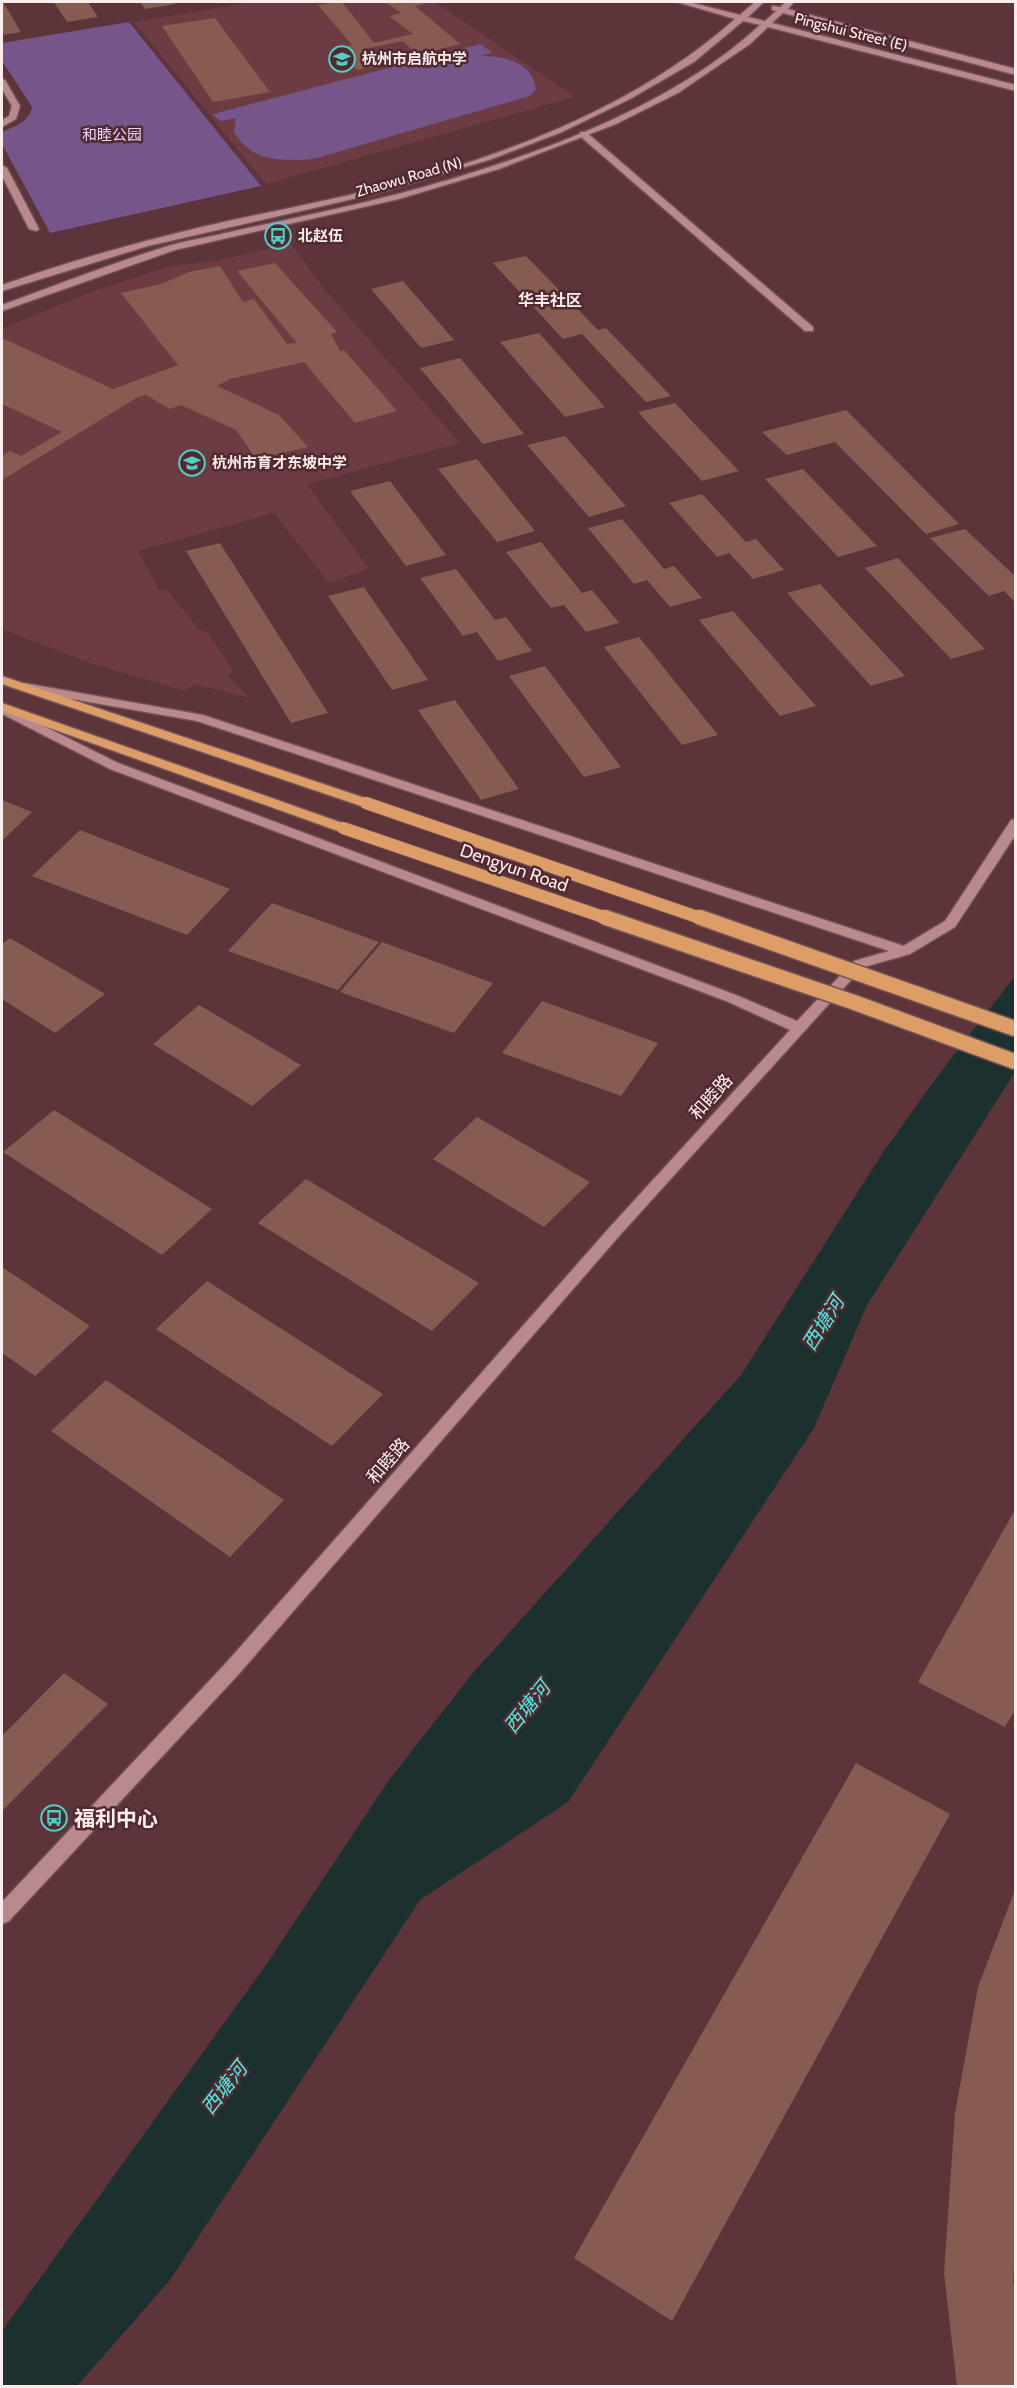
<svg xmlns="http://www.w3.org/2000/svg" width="1017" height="2388" viewBox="0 0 1017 2388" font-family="Cabin,'Noto Sans SC',sans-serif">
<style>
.built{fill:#6d3c43}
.green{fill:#75558a}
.water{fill:#1c302f}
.building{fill:#865b52}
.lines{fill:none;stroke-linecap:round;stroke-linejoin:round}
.street-casing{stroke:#715156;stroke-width:3}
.secondary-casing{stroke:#715156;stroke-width:3}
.primary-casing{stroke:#715156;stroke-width:3}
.street{fill:#b9898e;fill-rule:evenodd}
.secondary{fill:#b9898e;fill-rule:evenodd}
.primary{fill:#dc9e66;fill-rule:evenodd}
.primary-bridge-far1-casing{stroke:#715156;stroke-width:14;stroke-linecap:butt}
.primary-bridge-casing{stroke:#715156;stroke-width:18;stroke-linecap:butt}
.primary-bridge-far1{stroke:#dc9e66;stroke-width:12}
.primary-bridge{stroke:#dc9e66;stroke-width:15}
.labels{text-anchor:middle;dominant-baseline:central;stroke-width:5;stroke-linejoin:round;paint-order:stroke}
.far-street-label{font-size:15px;fill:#fdecee;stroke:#512a30}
.far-poi-label{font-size:15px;font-weight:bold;fill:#fdecee;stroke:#512a30;text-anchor:start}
.far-park-label{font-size:15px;fill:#ead0fc;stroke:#512a30}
.far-neighbourhood-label{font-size:16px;font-weight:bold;fill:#fdecee;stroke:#512a30}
.street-label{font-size:18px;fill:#fdecee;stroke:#512a30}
.water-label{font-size:20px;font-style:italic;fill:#4bebe6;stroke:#512a30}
.near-poi-label{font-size:21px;font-weight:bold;fill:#fdecee;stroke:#512a30;text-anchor:start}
</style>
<rect width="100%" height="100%" fill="#5d343a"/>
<g class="built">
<polygon points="253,2 435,2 575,97 266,184 134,22"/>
<polygon points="291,244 326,291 460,443 307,484 369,569 329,583 274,513 138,551 159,590 167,589 199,630 208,632 233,671 227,675 250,698 194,684 185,691 90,663 2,629 2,329 88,293 170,266 220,260"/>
</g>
<g class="green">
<path d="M 129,22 L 261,186 L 50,233 L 2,144 L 2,132 C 15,126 29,122 32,107 L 2,61 L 2,43 Z"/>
<path d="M 480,44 L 492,52 L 481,56 C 505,56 532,62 536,89 L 530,96 L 313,159 C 282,161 252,163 234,132 L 236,118 L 220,121 L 213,114 Z"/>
</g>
<polygon class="water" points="1015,976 1015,1072 867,1305 814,1428 568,1802 420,1900 170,2280 77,2386 2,2386 2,2331 266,1965 389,1780 473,1673 741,1375 884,1151 937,1077"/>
<g class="building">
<polygon points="2,2 3,2 21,32 2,35"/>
<polygon points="54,2 88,2 98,17 67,22"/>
<polygon points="140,2 174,2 176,4 145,9"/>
<polygon points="335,2 342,2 374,43 413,34 389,16 401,13 386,2 425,2 427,3 415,6 460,44 417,55 403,41 365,49 378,66 357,70 337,48 352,45 318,5"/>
<polygon points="215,18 270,92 213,102 162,26"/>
<polygon points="526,256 598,330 606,328 671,396 646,402 582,334 563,339 493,263"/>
<polygon points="275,263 337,332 331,334 340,351 345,351 397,411 355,423 304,362 230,379 217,386 279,415 308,447 256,459 236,430 181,405 170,409 146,395 138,397 2,480 2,456 10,451 21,456 62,432 2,404 2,338 113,389 178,365 121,293 161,284 189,272 220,266 243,302 254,299 287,344 297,343 237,271"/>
<polygon points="403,281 454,340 421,348 371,289"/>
<polygon points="539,333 605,407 565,417 500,342"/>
<polygon points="460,358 524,434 483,444 420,368"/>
<polygon points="675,403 739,471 702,481 638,412"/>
<polygon points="846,410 959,524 926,534 835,442 787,455 762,432"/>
<polygon points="565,436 626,506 589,517 527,445"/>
<polygon points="477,459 535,531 497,542 438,469"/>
<polygon points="803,469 877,546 838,557 765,479"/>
<polygon points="390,481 446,555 406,566 350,491"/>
<polygon points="702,494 746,542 756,539 784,570 753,579 729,553 717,557 669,503"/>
<polygon points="622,519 664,569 674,566 702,598 670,607 647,580 634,584 588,528"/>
<polygon points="965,529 1016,577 1016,603 1004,591 989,596 930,538"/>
<polygon points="541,542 582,593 592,590 619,623 586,632 564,605 551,608 506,552"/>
<polygon points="220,543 328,713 291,723 186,551"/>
<polygon points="898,558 985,649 951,659 865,568"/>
<polygon points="456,569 495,620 506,617 532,651 498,661 477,632 463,636 420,578"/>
<polygon points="820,584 905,676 871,686 787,593"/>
<polygon points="364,587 428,680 392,690 328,596"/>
<polygon points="733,611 816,706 780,716 699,620"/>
<polygon points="639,637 718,735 682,745 604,647"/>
<polygon points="545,666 621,767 584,777 509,676"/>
<polygon points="455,700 519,789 481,800 418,710"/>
<polygon points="2,800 32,812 2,841"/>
<polygon points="80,830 230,889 187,935 32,876"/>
<polygon points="272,903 379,942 338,990 228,951"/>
<polygon points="10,938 105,994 55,1033 2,999 2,944"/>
<polygon points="382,942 493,983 454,1033 340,992"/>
<polygon points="542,1001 658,1043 621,1096 502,1053"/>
<polygon points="199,1005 301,1065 252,1106 153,1044"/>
<polygon points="54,1110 212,1209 162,1255 3,1152"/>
<polygon points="477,1117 590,1182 544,1227 433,1159"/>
<polygon points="306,1179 479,1283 432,1331 258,1223"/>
<polygon points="2,1267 90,1326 35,1376 2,1353"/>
<polygon points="207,1281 383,1394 332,1446 156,1329"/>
<polygon points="106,1380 284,1500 230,1557 51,1431"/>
<polygon points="1016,1508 1016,1708 1005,1727 918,1682"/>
<polygon points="64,1673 108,1704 2,1811 2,1736"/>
<polygon points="856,1763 950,1814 672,2321 574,2258"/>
<polygon points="1015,1890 1016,2239 1013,2281 1016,2299 1016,2386 957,2386 944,2273 955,2113 978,1987"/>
</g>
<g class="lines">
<g class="street-casing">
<g id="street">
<polygon points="2,79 5,80 20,106 16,119 2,127 2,120 9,116 12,106 2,89"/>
<polygon points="580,132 586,132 813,327 813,331 805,331 580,136"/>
<polygon points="2,165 7,168 39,229 37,231 29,229 2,176"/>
<polygon points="1016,819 1016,834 955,927 910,954 900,954 898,951 900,948 945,921 1011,820"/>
</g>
</g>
<g class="secondary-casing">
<g id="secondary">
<path d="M 677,2 L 689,2 L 740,15 L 755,2 L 764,2 L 748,17 L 765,21 L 776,11 L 772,10 L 772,6 L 780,7 L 786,2 L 794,2 L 788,9 L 1016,69 L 1016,75 L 783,13 L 772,23 L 1016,85 L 1016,91 L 768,27 L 750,44 L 678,93 L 616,124 L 499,169 L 399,199 L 175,250 L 2,311 L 2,305 C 57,285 112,263 168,246 C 188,240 210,237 230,232 C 284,220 340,209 394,195 C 515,163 667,112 760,25 L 743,21 L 694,62 L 630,99 L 562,132 L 492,159 L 375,194 L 148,246 L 2,291 L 2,285 C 67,262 134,243 202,227 C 257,214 314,204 370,190 C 499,159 635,108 735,19 Z"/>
<polygon points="24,683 203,715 910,948 912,951 910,954 864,967 838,994 620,1235 238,1675 9,1921 2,1924 2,1902 226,1663 610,1227 790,1030 726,1001 110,769 2,714 2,705 118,763 736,995 797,1021 854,961 889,951 197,721 20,690 20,684"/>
</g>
</g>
<g class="primary-casing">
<g id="primary">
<polygon points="2,676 371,800 372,803 371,806 361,806 2,684"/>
<polygon points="2,703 348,825 349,828 343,832 338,831 2,711"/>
</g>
</g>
<use href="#street" class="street"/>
<use href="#secondary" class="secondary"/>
<use href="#primary" class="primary"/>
<g class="primary-bridge-far1-casing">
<g id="primary-bridge-far1">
<polyline points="366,803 703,919"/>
<polyline points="343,828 609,919"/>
</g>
</g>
<g class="primary-bridge-casing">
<g id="primary-bridge">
<polyline points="604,917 853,1002 1016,1062"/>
<polyline points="699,917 1016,1029"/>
</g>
</g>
<use href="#primary-bridge-far1" class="primary-bridge-far1"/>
<use href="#primary-bridge" class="primary-bridge"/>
</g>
<defs>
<g id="school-ring" transform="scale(1.35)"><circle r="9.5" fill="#512a30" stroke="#54cdc8" stroke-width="1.5"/><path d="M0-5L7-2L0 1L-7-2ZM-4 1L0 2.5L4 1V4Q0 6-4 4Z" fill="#54cdc8"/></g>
<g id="bus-ring" transform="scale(1.35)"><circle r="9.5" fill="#512a30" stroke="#54cdc8" stroke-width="1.5"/><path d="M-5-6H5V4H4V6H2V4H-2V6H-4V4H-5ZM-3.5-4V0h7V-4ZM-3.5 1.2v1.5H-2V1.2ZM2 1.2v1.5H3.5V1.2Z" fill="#54cdc8"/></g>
</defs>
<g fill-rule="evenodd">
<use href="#school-ring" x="342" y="59"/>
<use href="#bus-ring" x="278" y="236"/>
<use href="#school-ring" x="192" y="463"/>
<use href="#bus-ring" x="54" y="1818"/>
</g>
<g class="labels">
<g class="far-street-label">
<text transform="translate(851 32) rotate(14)">Pingshui Street (E)</text>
<text transform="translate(409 177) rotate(-16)">Zhaowu Road (N)</text>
</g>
<g class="far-poi-label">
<text x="362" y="59">杭州市启航中学</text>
<text x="298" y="236">北赵伍</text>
<text x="212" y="463">杭州市育才东坡中学</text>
</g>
<g class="far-park-label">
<text x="112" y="135">和睦公园</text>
</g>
<g class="far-neighbourhood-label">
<text x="550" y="300">华丰社区</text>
</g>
<g class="street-label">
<text transform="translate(514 868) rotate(19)">Dengyun Road</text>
<text transform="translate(711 1097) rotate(-48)">和睦路</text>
<text transform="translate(388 1461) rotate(-49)">和睦路</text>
</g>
<g class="water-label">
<text transform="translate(823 1323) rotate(-58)">西塘河</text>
<text transform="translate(527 1707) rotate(-51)">西塘河</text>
<text transform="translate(224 2088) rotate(-52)">西塘河</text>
</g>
<g class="near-poi-label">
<text x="74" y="1818">福利中心</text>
</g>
</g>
<rect width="1017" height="2388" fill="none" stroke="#fdecee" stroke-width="6"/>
</svg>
